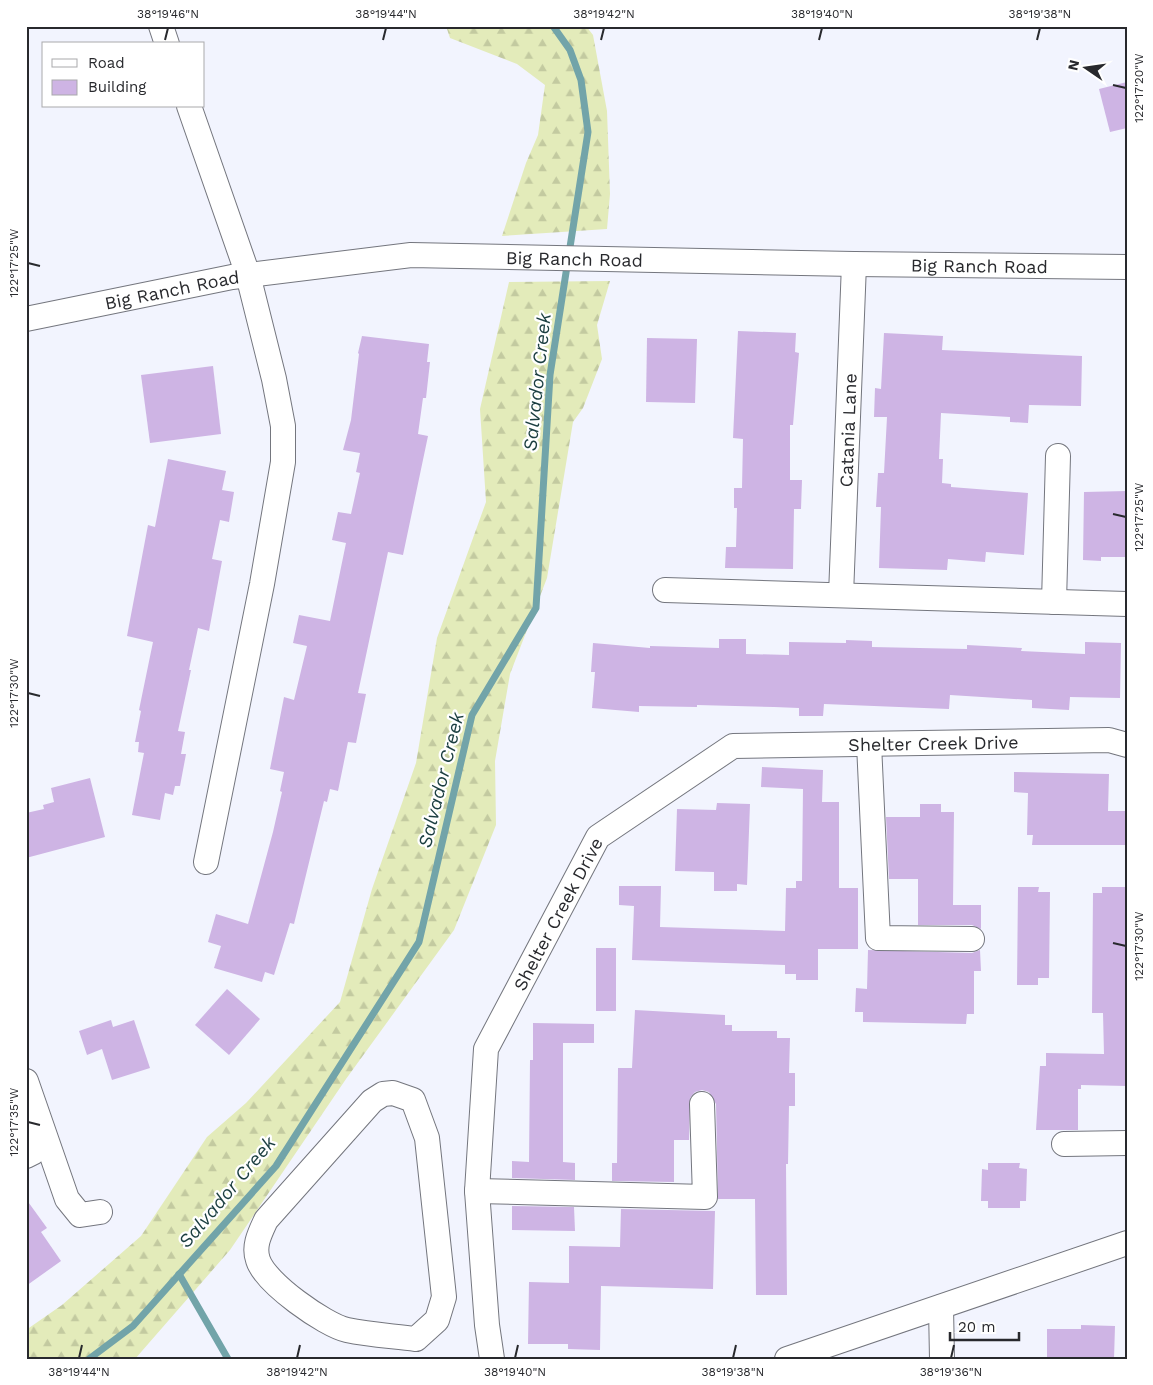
<svg xmlns="http://www.w3.org/2000/svg" width="1153" height="1385" viewBox="0 0 1153 1385" font-family="'Work Sans',sans-serif">
<style>
.forest{fill:url(#forest-firs)}
.lines{fill:none;stroke-linecap:round;stroke-linejoin:round}
.stream{stroke:#72a4a9;stroke-width:7}
.building{fill:#ceb4e4}
.minor-casing{stroke:#74767e;stroke-width:26}
.minor{stroke:#fff;stroke-width:24}
.ticks{fill:none;stroke:#28292d;stroke-width:2}
.labels{text-anchor:middle;dominant-baseline:central;stroke-width:4.5;stroke-linejoin:round;paint-order:stroke}
.street-label{font-size:18px;fill:#28292d;stroke:#fff}
.water-label{font-size:19px;font-style:italic;fill:#1b3e40;stroke:#fff}
.neatline{fill:none;stroke:#28292d;stroke-width:2}
.ticks-label{font-size:12px;text-anchor:middle;fill:#28292d}
</style>
<defs>
<pattern id="forest-firs" width="22" height="20" patternUnits="userSpaceOnUse" patternTransform="scale(1.25)"><rect width="22" height="20" fill="#e3ebba"/><path d="M5 1l3.5 6h-7zM16 11l3.5 6h-7z" fill="#c3caa0"/></pattern>
</defs>
<rect width="100%" height="100%" fill="#f2f4fe"/>
<g class="forest">
<polygon points="446,26 586,26 593,35 607,111 610,194 607,229 502,236 526,163 538,135 545,85 517,64 450,38"/>
<polygon points="610,281 597,325 602,359 583,408 573,422 547,578 510,674 495,761 496,825 454,930 346,1079 230,1250 135,1359 26,1359 26,1330 62,1305 141,1236 207,1137 246,1103 340,1002 372,889 416,763 437,638 486,502 480,409 509,282"/>
</g>
<g class="lines">
<g class="stream">
<polyline points="179,1274 228,1359"/>
<polyline points="89,1359 133,1326 276,1166 419,942 472,715 536,608 550,375 588,132 581,80 570,50 553,26"/>
</g>
</g>
<g class="building">
<polygon points="1127,82 1127,128 1110,132 1099,89"/>
<polygon points="738,331 796,333 795,352 799,353 793,425 790,425 790,480 802,480 801,509 794,509 793,569 725,568 726,547 736,547 737,508 734,508 734,488 742,488 743,439 733,438"/>
<polygon points="884,333 943,336 942,350 1082,356 1081,406 1029,405 1028,423 1010,422 1010,417 941,413 939,459 943,459 942,483 951,484 951,487 1028,493 1024,555 986,552 985,562 948,559 947,570 879,568 881,507 876,507 878,473 884,473 887,417 874,417 875,388 881,389"/>
<polygon points="362,336 429,344 427,362 430,362 426,398 423,398 418,434 428,436 403,555 388,552 358,693 366,694 356,743 348,742 338,791 330,789 327,802 324,801 294,924 290,923 274,975 265,972 262,982 214,968 221,946 208,942 216,914 248,924 273,832 282,792 280,791 284,772 270,769 284,697 294,700 307,646 293,643 299,615 330,621 346,543 332,540 338,512 351,514 360,473 356,472 360,453 343,450 351,420 359,354 358,353"/>
<polygon points="647,338 697,339 695,403 646,402"/>
<polygon points="213,366 221,434 150,443 141,375"/>
<polygon points="168,459 226,471 222,490 234,492 229,522 220,520 212,559 222,561 209,631 198,628 189,670 191,670 178,731 185,732 181,754 186,754 180,786 175,786 173,795 165,793 160,820 132,815 144,753 138,752 139,742 135,742 141,711 139,710 153,642 127,636 148,525 155,527"/>
<polygon points="1127,491 1127,557 1101,557 1101,561 1083,560 1084,492"/>
<polygon points="719,639 746,639 746,654 789,655 789,642 846,643 846,640 872,641 872,647 967,649 967,645 1022,648 1021,651 1085,654 1085,642 1121,643 1120,698 1070,697 1069,710 1032,708 1032,700 950,695 949,709 824,704 823,716 799,716 799,708 774,707 697,705 697,707 639,706 639,712 592,708 595,672 591,672 593,643 650,648 650,646 719,648"/>
<polygon points="762,767 823,770 822,802 839,802 839,888 858,888 858,949 818,949 818,980 796,980 796,974 785,974 785,965 632,960 634,906 619,905 619,886 661,886 660,927 785,931 786,888 796,888 796,881 802,881 803,789 761,787"/>
<polygon points="1014,772 1109,774 1108,811 1127,811 1127,845 1032,845 1033,835 1027,835 1028,793 1014,792"/>
<polygon points="90,778 105,837 26,858 26,813 44,809 43,805 54,802 51,788"/>
<polygon points="717,803 750,804 747,885 737,884 737,891 714,891 714,872 675,871 677,809 716,810"/>
<polygon points="920,804 941,804 941,812 954,812 953,905 981,905 981,929 972,925 918,925 918,879 889,879 886,817 920,817"/>
<polygon points="1018,887 1039,887 1038,892 1050,892 1049,978 1038,978 1038,985 1017,985"/>
<polygon points="1102,887 1127,887 1127,1086 1081,1085 1081,1089 1078,1089 1078,1130 1036,1130 1040,1066 1046,1066 1046,1053 1104,1054 1103,1013 1092,1013 1093,893 1102,893"/>
<rect x="596" y="948" width="20" height="63"/>
<polygon points="868,950 972,953 980,950 981,971 974,971 974,1014 967,1014 966,1024 863,1022 863,1012 855,1012 856,988 867,989"/>
<polygon points="227,989 260,1019 229,1055 195,1025"/>
<polygon points="635,1010 725,1015 725,1025 732,1025 732,1031 777,1031 777,1038 790,1038 789,1073 795,1073 795,1106 789,1106 788,1164 786,1164 787,1295 756,1295 755,1199 718,1199 716,1104 709,1092 702,1090 695,1092 690,1098 689,1140 674,1140 674,1182 612,1181 612,1163 617,1163 618,1068 632,1068"/>
<polygon points="111,1020 113,1027 134,1020 150,1068 112,1080 102,1049 87,1055 79,1031"/>
<polygon points="533,1023 594,1024 594,1043 563,1043 563,1162 575,1163 575,1180 512,1178 512,1161 529,1162 530,1060 533,1060"/>
<polygon points="988,1163 1020,1163 1019,1168 1027,1169 1026,1201 1020,1201 1020,1208 988,1208 988,1201 981,1201 982,1169 988,1170"/>
<polygon points="26,1199 47,1228 41,1232 61,1261 26,1286"/>
<polygon points="512,1206 574,1207 575,1231 512,1230"/>
<polygon points="621,1209 715,1211 713,1289 601,1286 600,1350 568,1349 568,1344 528,1344 529,1282 569,1283 569,1246 620,1247"/>
<polygon points="1081,1325 1115,1326 1114,1359 1047,1359 1047,1329 1081,1329"/>
</g>
<g class="lines">
<g class="minor-casing">
<g id="minor">
<polyline points="161,26 167,44"/>
<polyline points="189,106 248,275 274,379 283,426 283,462 262,584 206,862"/>
<path id="s1" d="M 26,319 L 232,277 L 411,255 L 854,264 L 1127,267"/>
<polyline points="665,590 1127,604"/>
<path id="s2" d="M 841,595 L 854,264"/>
<polyline points="1054,602 1058,456"/>
<polyline points="869,744 878,938 972,939"/>
<polyline points="26,1081 67,1199 80,1215 100,1212"/>
<path d="M 393,1093 L 413,1100 L 427,1138 L 444,1297 L 437,1320 L 416,1339 C 394,1336 370,1335 347,1330 C 325,1325 265,1283 258,1260 C 253,1246 260,1233 266,1220 L 372,1101 L 383,1094 Z"/>
<polyline points="26,1132 34,1152 26,1156"/>
<polyline points="1064,1144 1127,1143"/>
<polyline points="477,1191 705,1197 702,1104"/>
<polyline points="941,1307 942,1359"/>
<path id="s3" d="M 492,1359 L 487,1325 L 477,1191 L 486,1049 L 598,837 L 733,746 L 1109,740 L 1127,745"/>
<polyline points="787,1359 1127,1243"/>
</g>
</g>
<use href="#minor" class="minor"/>
</g>
<path class="ticks" d="M 165,40 L 168,28M 383,40 L 386,28M 601,40 L 604,28M 819,40 L 822,28M 1037,40 L 1040,28M 1113,85 L 1126,88M 28,263 L 40,266M 1113,514 L 1126,517M 28,693 L 40,696M 1113,943 L 1126,946M 28,1122 L 40,1125M 79,1358 L 82,1345M 297,1358 L 300,1345M 515,1358 L 518,1345M 733,1358 L 736,1345M 951,1358 L 954,1345"/>
<g class="labels">
<g class="street-label">
<text stroke="none"><textPath href="#s1" startOffset="554">Big Ranch Road</textPath></text>
<text stroke="none"><textPath href="#s1" startOffset="959">Big Ranch Road</textPath></text>
<text stroke="none"><textPath href="#s1" startOffset="149">Big Ranch Road</textPath></text>
<text stroke="none"><textPath href="#s2" startOffset="165">Catania Lane</textPath></text>
<text stroke="none"><textPath href="#s3" startOffset="914">Shelter Creek Drive</textPath></text>
<text stroke="none"><textPath href="#s3" startOffset="464">Shelter Creek Drive</textPath></text>
</g>
<g class="water-label">
<text transform="translate(537 382) rotate(-84)">Salvador Creek</text>
<text transform="translate(441 780) rotate(-76)">Salvador Creek</text>
<text transform="translate(227 1192) rotate(-50)">Salvador Creek</text>
</g>
</g>
<rect width="1153" height="1385" fill="none" stroke="#ffffff" stroke-width="55"/>
<rect x="42" y="42" width="162" height="65" fill="#ffffff" stroke="#a9a9ab"/>
<rect x="52" y="59" width="25" height="8" fill="#ffffff" stroke="#a9a9ab"/>
<text x="88" y="68" font-size="15" fill="#28292d">Road</text>
<rect x="52" y="80" width="25" height="15" fill="#ceb4e4" stroke="#a9a9ab"/>
<text x="88" y="92" font-size="15" fill="#28292d">Building</text>
<g transform="translate(1086 68) rotate(283)" stroke="#ffffff" stroke-width="4" paint-order="stroke">
<path d="M0-4L9 19L0 12L-9 19Z" fill="#28292d"/>
<text y="-8" font-size="14" font-weight="bold" text-anchor="middle" fill="#28292d">N</text>
</g>
<path d="M950 1332v8h69v-8" fill="none" stroke="#28292d" stroke-width="2.5"/>
<text x="958" y="1332" font-size="15" fill="#28292d" stroke="#ffffff" stroke-width="4" paint-order="stroke">20 m</text>
<rect x="28" y="28" width="1098" height="1330" class="neatline"/>
<g class="ticks-label">
<text x="168" y="18">38°19'46"N</text>
<text x="386" y="18">38°19'44"N</text>
<text x="604" y="18">38°19'42"N</text>
<text x="822" y="18">38°19'40"N</text>
<text x="1040" y="18">38°19'38"N</text>
<text transform="translate(1139 88) rotate(-90)" y="4">122°17'20"W</text>
<text transform="translate(14 263) rotate(-90)" y="4">122°17'25"W</text>
<text transform="translate(1139 517) rotate(-90)" y="4">122°17'25"W</text>
<text transform="translate(14 693) rotate(-90)" y="4">122°17'30"W</text>
<text transform="translate(1139 946) rotate(-90)" y="4">122°17'30"W</text>
<text transform="translate(14 1122) rotate(-90)" y="4">122°17'35"W</text>
<text x="79" y="1376">38°19'44"N</text>
<text x="297" y="1376">38°19'42"N</text>
<text x="515" y="1376">38°19'40"N</text>
<text x="733" y="1376">38°19'38"N</text>
<text x="951" y="1376">38°19'36"N</text>
</g>
</svg>
